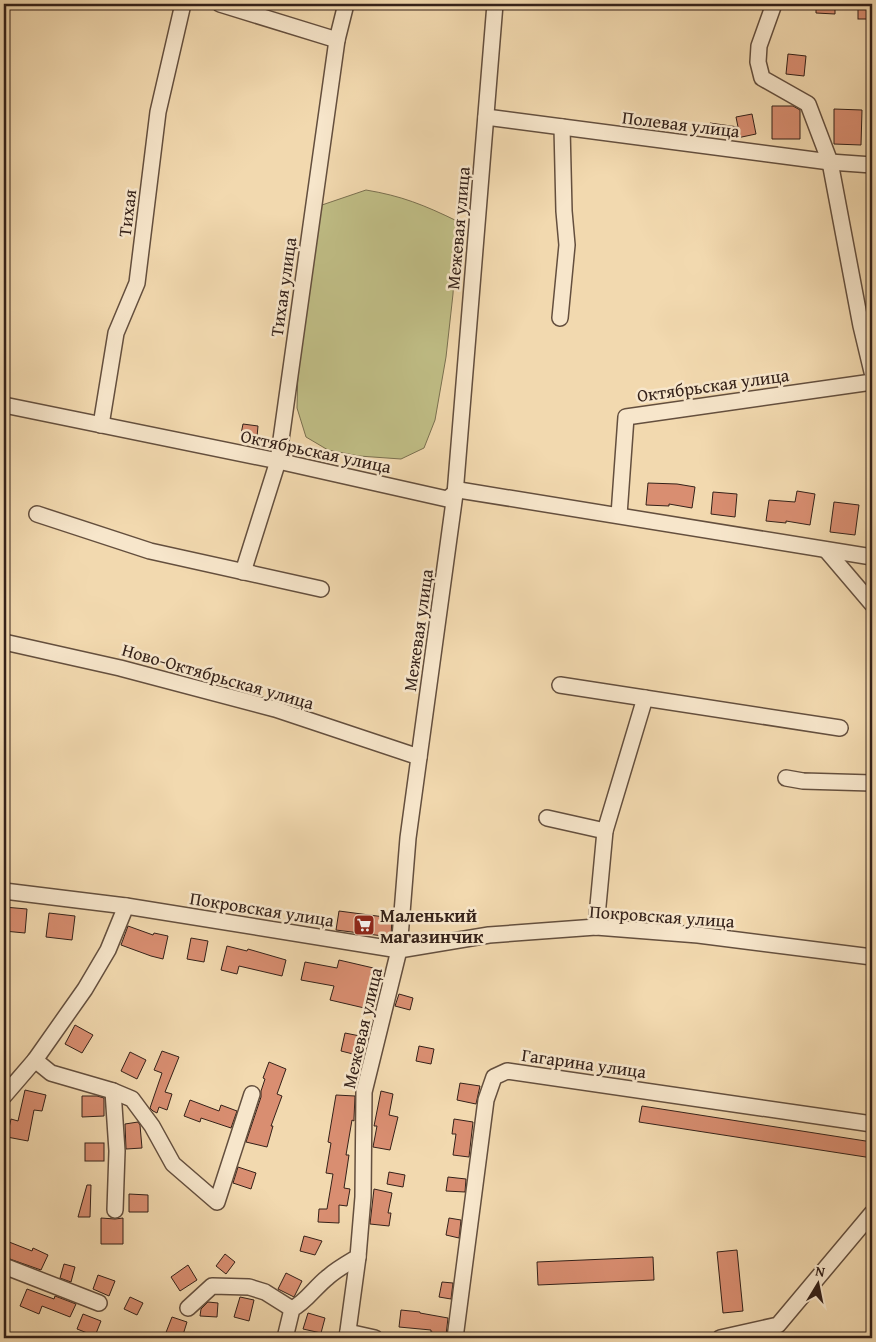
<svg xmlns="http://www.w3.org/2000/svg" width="876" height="1342" viewBox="0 0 876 1342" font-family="'Gentium Book Plus',serif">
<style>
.green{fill:#c0be86;stroke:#7a7050}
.building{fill:#d98e71;stroke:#342119}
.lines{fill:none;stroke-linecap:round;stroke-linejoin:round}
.minor-casing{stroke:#644f3e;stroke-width:18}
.minor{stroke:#f7e6cb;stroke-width:15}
.labels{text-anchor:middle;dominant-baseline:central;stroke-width:5;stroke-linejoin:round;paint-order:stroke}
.street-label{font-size:18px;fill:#342119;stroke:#f7e6cb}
.poi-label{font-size:18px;font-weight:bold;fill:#342119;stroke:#f7e6cb;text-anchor:start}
</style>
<rect width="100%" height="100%" fill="#f2d9af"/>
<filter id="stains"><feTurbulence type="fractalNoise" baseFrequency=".004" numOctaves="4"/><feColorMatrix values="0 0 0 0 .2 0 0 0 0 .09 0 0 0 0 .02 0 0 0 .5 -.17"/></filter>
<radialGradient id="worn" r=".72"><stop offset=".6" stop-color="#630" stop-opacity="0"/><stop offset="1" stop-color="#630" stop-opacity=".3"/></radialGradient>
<path class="green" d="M 366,190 C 402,196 424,205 457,221 L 453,294 L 446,357 L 435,420 L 424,448 L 401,459 L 359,456 L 328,450 L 306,437 L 297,408 L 298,368 L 319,206 Z"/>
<g class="building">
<polygon points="816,4 835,4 835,14 816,13"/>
<rect x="858" y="4" width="14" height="15"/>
<polygon points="788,54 806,56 804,76 786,74"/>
<polygon points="772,106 793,106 800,110 800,139 772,139"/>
<polygon points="834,109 862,110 861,145 834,144"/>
<polygon points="752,114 756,134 737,138 709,134 710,123 738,127 736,117"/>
<polygon points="243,424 258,426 257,437 241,434"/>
<polygon points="648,483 677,484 695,487 692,508 669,504 669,506 646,505"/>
<polygon points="797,491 815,494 810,525 786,521 786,523 766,521 769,500 795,502"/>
<polygon points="713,492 737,494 735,517 711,514"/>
<polygon points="834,502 859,505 855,535 830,532"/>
<polygon points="4,907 27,909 25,933 4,931"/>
<polygon points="339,911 392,918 391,937 336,930"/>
<polygon points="49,913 75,916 72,940 46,937"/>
<polygon points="128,926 153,935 154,933 168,936 163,959 151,956 121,945"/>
<polygon points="191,938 208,941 204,962 187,959"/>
<polygon points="227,946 247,951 248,949 286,960 282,976 239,966 237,974 221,970"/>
<polygon points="339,960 382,970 373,1010 330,1000 334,986 301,980 305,962 337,968"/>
<polygon points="399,994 413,998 410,1010 395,1006"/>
<polygon points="75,1025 93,1035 82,1053 65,1044"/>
<polygon points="345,1033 365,1037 361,1056 341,1051"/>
<polygon points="419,1046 434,1049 431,1064 416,1061"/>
<polygon points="162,1051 179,1057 165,1092 172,1094 167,1110 159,1107 157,1113 153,1111 150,1108 162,1073 154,1070"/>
<polygon points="130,1052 146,1060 137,1079 121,1071"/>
<polygon points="269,1062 286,1069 277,1094 282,1096 271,1126 273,1126 267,1147 246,1142 261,1097 261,1091 265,1079 263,1078"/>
<polygon points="460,1083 480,1086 476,1104 457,1100"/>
<polygon points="25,1090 46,1095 42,1111 34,1110 28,1141 7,1137 11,1119 18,1121"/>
<polygon points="381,1091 393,1094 389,1115 398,1117 390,1150 373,1147 377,1126 374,1126"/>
<polygon points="336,1095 355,1096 354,1118 354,1121 352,1120 346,1155 349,1155 344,1188 350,1189 347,1206 339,1205 339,1223 318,1222 319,1209 327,1209 333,1174 326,1173 331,1143 328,1142"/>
<polygon points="82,1096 97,1096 104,1098 104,1116 82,1117"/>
<polygon points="190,1100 219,1111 221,1105 237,1111 231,1128 201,1118 200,1122 184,1116"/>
<polygon points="642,1106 872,1142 872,1158 639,1122"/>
<polygon points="454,1119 473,1122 469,1157 453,1155 456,1134 452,1134"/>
<polygon points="138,1122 140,1125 142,1148 126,1149 125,1124"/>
<rect x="85" y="1143" width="19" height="18"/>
<polygon points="238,1167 256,1173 251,1189 233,1183"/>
<polygon points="389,1172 405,1175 403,1187 387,1184"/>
<polygon points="448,1177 466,1179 465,1192 446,1191"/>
<polygon points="87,1185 91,1185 90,1217 78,1217"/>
<polygon points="374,1189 392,1193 388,1213 391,1213 389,1226 370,1224"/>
<polygon points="129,1194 148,1195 148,1212 129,1212"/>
<polygon points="101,1218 115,1219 123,1218 123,1244 101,1244"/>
<polygon points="449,1218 461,1220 459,1238 446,1235"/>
<polygon points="304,1236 322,1241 315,1255 300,1251"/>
<polygon points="4,1240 32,1251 33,1248 48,1255 41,1270 4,1257"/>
<polygon points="737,1250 743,1311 723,1313 717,1252"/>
<polygon points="225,1254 235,1262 226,1274 216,1266"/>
<polygon points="653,1257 654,1280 538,1285 537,1262"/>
<polygon points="64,1264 75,1267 71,1282 60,1278"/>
<polygon points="188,1265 197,1280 180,1291 171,1277"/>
<polygon points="286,1273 302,1281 294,1297 278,1289"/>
<polygon points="98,1275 115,1281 109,1296 93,1289"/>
<polygon points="442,1282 453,1283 451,1299 439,1297"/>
<polygon points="27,1289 54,1299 55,1296 76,1304 70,1317 42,1306 39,1314 20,1306"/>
<polygon points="130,1297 143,1303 137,1315 124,1309"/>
<polygon points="240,1297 254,1300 249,1321 234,1317"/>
<polygon points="208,1302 218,1303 217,1317 200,1316 201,1309"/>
<polygon points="401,1310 420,1312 420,1313 448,1318 446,1335 431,1332 431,1330 399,1327"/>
<polygon points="308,1313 325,1318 321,1333 303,1329"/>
<polygon points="83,1314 101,1321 95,1336 77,1329"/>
<polygon points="172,1317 187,1322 182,1338 174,1338 165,1335"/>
</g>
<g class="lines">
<g class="minor-casing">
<g id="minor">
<polyline points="220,4 337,40"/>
<polyline points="774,4 759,46 758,62 762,78 808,104 830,162 861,326 872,372"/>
<polyline points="486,117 830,162 872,165"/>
<polyline points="560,318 567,245 564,211 562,127"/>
<polyline points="4,405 278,461 447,499 459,490 872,557"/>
<polyline points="101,425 116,333 137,283 158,112 183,4"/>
<polyline points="37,514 150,551 321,589"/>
<polyline points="619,515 626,417 872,382"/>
<polyline points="826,550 872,604"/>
<polyline points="243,572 278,461 337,40 346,4"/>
<polyline points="4,642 120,668 275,709 419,757"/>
<polyline points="560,685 840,728"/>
<polyline points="786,778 803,781 872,783"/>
<polyline points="547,818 605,831"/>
<polyline points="4,891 126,906 399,950 489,935 596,927 698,935 872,957"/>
<polyline points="596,927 605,831 645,698"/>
<polyline points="35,1060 51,1073 113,1091 132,1099 152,1126 173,1164 217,1202 252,1094"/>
<polyline points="113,1091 117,1151 115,1210"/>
<polyline points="4,1096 35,1060 85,989 108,950 126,906"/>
<polyline points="4,1266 99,1303"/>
<polyline points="188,1308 212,1286 249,1287 265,1292 292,1309"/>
<polyline points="348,1332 375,1338"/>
<path d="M 285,1338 L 292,1309 C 306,1302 315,1287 328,1277 C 337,1269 348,1263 358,1257 L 363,1197 L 364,1092 L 399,950 L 408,838 L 455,494 L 495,4"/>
<polyline points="347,1338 358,1257"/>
<polyline points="455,1338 486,1100 494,1077 507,1071 872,1124"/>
<polyline points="720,1338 778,1325 872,1213"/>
</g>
</g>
<use href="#minor" class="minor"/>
</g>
<defs>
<g id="supermarket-square" transform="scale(1.125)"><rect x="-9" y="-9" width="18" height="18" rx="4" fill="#8f2418" stroke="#f7e6cb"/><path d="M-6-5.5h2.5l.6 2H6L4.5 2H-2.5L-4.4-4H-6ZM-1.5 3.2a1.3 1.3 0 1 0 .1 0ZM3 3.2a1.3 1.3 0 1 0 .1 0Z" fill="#fff"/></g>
</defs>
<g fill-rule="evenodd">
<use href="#supermarket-square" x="364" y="925"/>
</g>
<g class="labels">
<g class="street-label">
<text transform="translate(681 124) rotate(7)">Полевая улица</text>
<text transform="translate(127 213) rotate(-83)">Тихая</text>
<text transform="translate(458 228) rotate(-85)">Межевая улица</text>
<text transform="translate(283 287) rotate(-82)">Тихая улица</text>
<text transform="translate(713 385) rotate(-8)">Октябрьская улица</text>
<text transform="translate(316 451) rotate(12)">Октябрьская улица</text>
<text transform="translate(418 630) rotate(-82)">Межевая улица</text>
<text transform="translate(218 676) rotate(16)">Ново-Октябрьская улица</text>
<text transform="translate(262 909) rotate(9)">Покровская улица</text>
<text transform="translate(662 916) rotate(4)">Покровская улица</text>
<text transform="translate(362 1028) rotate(-77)">Межевая улица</text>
<text transform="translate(584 1063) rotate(8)">Гагарина улица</text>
</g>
<g class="poi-label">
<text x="380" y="915">Маленький<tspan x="380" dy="21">магазинчик</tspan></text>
</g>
</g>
<rect width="876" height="1342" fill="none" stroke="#f2d9af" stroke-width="20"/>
<rect x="5" y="5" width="866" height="1332" fill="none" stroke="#342119" stroke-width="2.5"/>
<rect x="10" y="10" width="856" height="1322" fill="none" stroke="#342119"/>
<g transform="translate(818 1284) rotate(10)" stroke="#f7e6cb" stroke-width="4" paint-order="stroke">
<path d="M0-4L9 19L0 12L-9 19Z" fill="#342119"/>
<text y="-8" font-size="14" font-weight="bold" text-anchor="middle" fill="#342119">N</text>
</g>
<rect width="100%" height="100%" filter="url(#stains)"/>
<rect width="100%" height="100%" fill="url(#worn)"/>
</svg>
